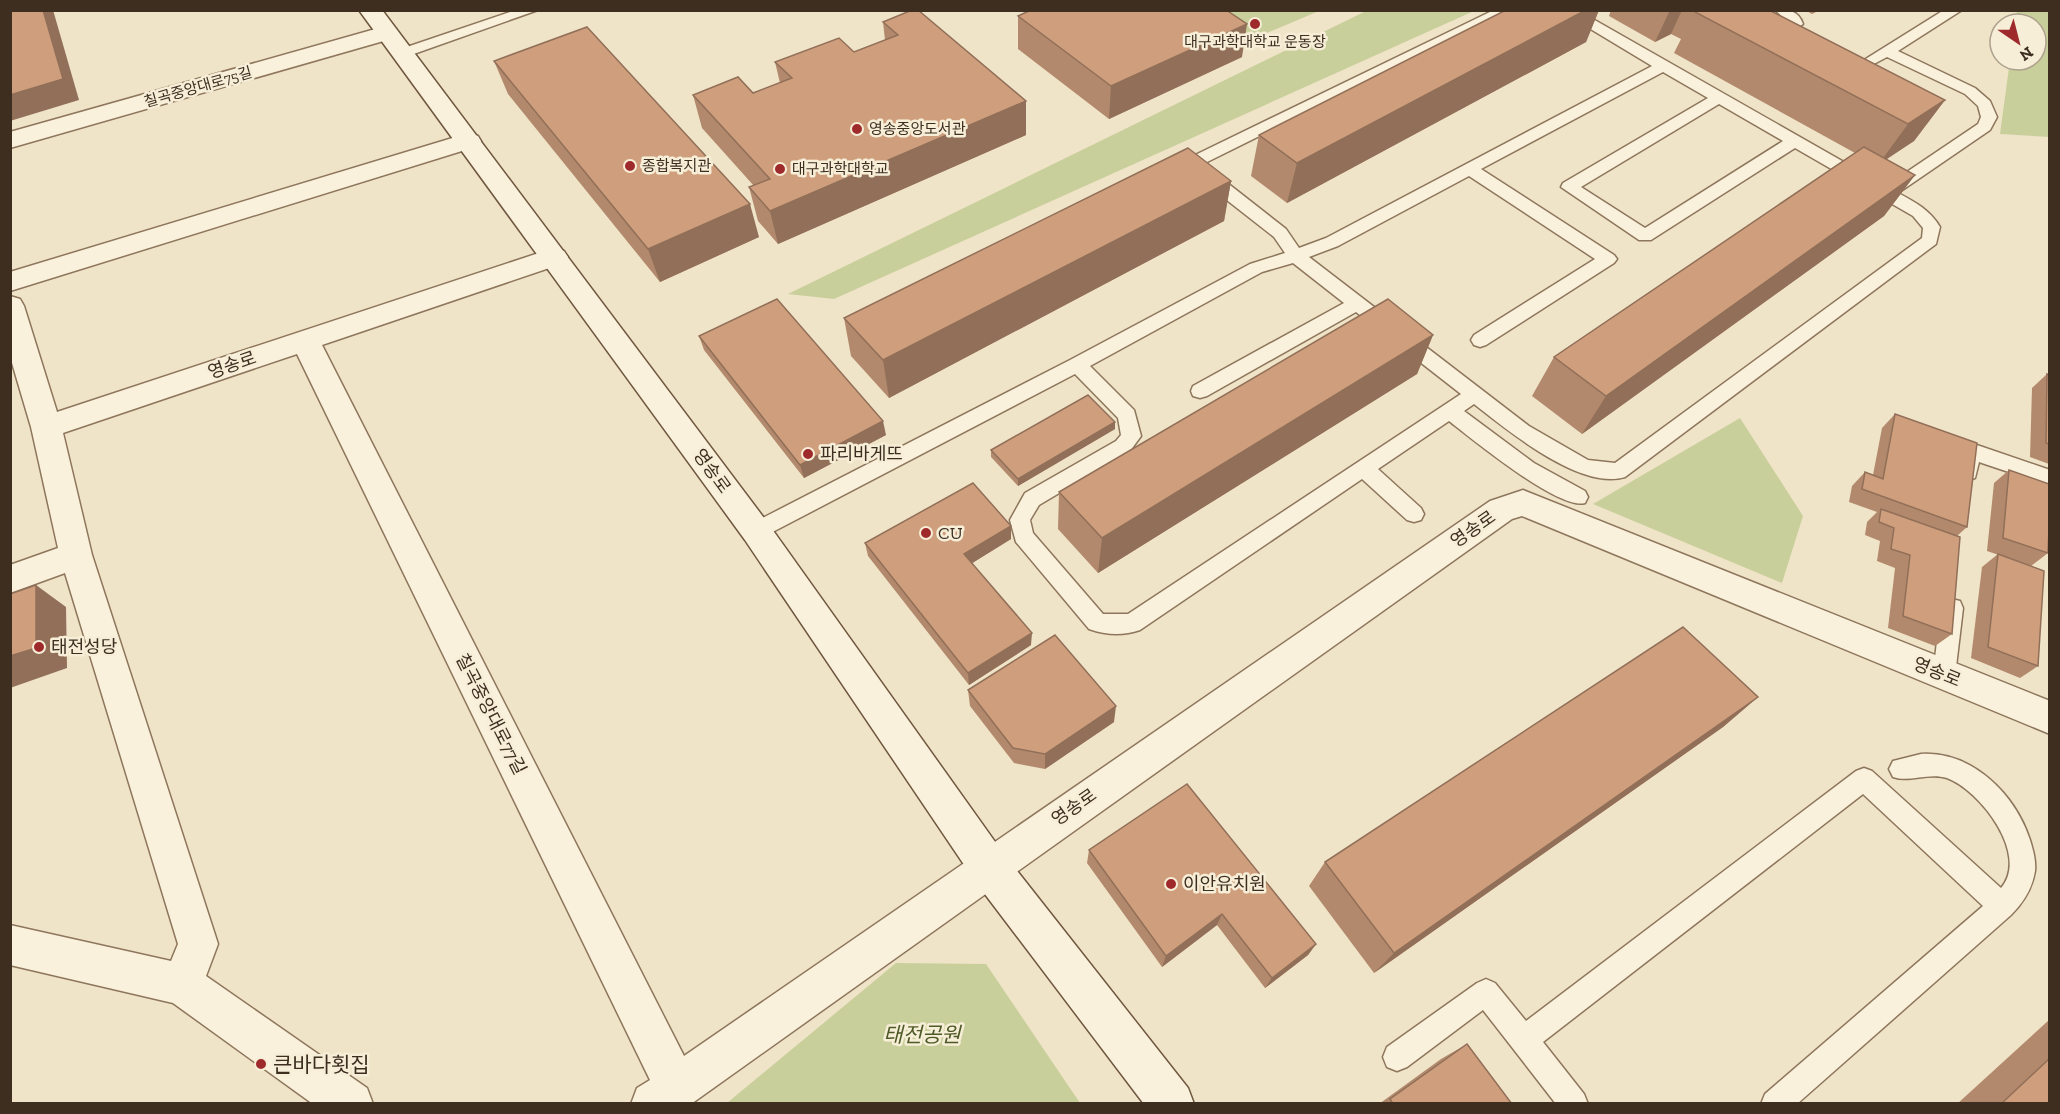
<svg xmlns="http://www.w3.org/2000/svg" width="2060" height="1114" viewBox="0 0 2060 1114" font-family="'Zilla Slab','Noto Sans KR',serif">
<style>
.green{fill:#c9cf9b}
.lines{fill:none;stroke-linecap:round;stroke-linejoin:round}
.service-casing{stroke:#8d765c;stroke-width:3}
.minor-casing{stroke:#8d765c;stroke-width:3}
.secondary-casing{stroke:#6f573f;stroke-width:3}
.service{fill:#faf1dc;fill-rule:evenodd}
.minor{fill:#faf1dc;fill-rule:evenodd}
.secondary{fill:#faf1dc;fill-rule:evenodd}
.wall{fill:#b2896c}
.shaded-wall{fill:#916f58}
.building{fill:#cf9f7d;stroke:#916f58;stroke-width:1.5}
.poi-dot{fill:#9e2a2b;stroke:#f7eed8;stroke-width:2}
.labels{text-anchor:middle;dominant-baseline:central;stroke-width:5;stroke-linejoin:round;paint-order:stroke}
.far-poi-label{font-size:15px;fill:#3d2e20;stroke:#f7eed8;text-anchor:start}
.far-street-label{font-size:15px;fill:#3d2e20;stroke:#f7eed8}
.street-label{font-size:18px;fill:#3d2e20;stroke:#f7eed8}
.poi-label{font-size:18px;fill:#3d2e20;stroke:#f7eed8;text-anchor:start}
.near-park-label{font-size:21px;font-style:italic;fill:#4d5a26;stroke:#f7eed8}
.near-poi-label{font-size:21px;fill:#3d2e20;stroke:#f7eed8;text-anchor:start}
</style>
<rect width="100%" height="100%" fill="#f0e4c8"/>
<g class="green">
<polygon points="1368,10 1474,11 834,299 788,294"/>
<polygon points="1202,11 1319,11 1248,41"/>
<polygon points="2017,11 2049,11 2049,137 2000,134 2010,60 2036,60 2036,24 2015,24"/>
<polygon points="1740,418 1803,516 1782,583 1593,504"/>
<polygon points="896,963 986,964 1080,1103 727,1103"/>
</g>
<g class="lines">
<g class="service-casing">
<g id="service">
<polygon points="516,10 538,10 408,56 398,56 396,53 398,50"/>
<polygon points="1494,10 1513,10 1197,167 1176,167 1168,162 1176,157 1189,158"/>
<path d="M 1559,10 L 1577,10 L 1886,186 L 1978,124 L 1981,117 L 1978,106 L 1965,94 L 1887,57 L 1855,74 L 1848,70 L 1944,10 L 1962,10 L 1898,51 L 1975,88 L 1990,101 L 1997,117 L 1990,130 L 1898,193 C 1915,202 1930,210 1940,227 L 1936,244 L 1625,477 C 1581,491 1507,430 1474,404 L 1464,411 L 1534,463 L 1585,491 L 1588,497 L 1585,503 C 1560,511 1472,439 1449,421 L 1378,469 L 1421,508 L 1424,514 L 1421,520 L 1414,522 L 1407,520 L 1362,479 L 1140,630 C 1123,636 1106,635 1089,629 L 1016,542 L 1010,520 L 1025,493 L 1116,441 L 1121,435 L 1118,418 L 1075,374 L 763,537 L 756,539 L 749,537 L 746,531 L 749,525 L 1070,360 L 1250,264 L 1285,253 L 1274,237 L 1200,179 L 1198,175 L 1200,171 L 1212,171 L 1286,229 L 1299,248 L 1326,238 L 1652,66 ZM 1663,72 L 1708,98 L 1563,183 L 1561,187 L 1639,240 L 1651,240 L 1795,148 L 1913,216 L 1923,228 L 1922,238 L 1615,463 L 1588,460 L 1529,426 L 1309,257 L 1338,246 L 1469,176 L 1595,259 L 1474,335 L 1471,340 L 1474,345 L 1480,347 L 1486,345 L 1614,263 L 1617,259 L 1614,255 L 1481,169 ZM 1719,104 L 1783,141 L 1645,228 L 1581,187 ZM 1293,263 L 1344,303 L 1193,386 L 1191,391 L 1193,396 L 1200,398 L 1207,396 L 1356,312 L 1461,394 L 1128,614 L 1103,614 L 1033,533 L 1030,520 L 1039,505 L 1130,451 L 1141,436 L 1134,410 L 1090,366 L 1262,272 Z"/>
<path d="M 1775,10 C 1789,10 1798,10 1803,24 L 1793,31 L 1800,37 L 1798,40 C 1790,42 1780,38 1775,31 L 1788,22 Z"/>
<path d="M 1971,443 L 2050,470 L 2050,486 L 1979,462 L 1975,478 L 1968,480 L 1961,478 C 1956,469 1959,454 1964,446 Z"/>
<polygon points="1952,599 1960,601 1963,608 1955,675 1952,682 1944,685 1936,682 1933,675 1941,608 1944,601"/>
<path d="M 1921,754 C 1972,751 2015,794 2030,840 C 2033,850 2036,860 2035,871 C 2032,889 2024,902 2011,915 L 1797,1104 L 1761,1104 L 1765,1094 L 1983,906 L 1863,794 L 1543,1042 L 1584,1094 L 1588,1104 L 1556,1104 L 1483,1010 L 1407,1067 L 1397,1071 L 1387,1067 L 1383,1057 L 1387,1047 L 1477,983 L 1486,979 L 1495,983 L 1526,1021 L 1856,771 L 1864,768 L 1872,771 L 2001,888 C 2030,855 1980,790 1947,778 C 1928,772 1910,783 1893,777 L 1889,769 L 1893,761 Z"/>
</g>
</g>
<g class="minor-casing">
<g id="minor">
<polygon points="386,26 394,28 397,33 394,38 10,148 10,132"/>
<polygon points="469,133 478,136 481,141 478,146 10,291 10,272"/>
<polygon points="554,248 564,251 568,257 564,263 322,345 684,1056 1490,501 1523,490 2050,701 2050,734 1522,516 1512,519 691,1104 631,1104 637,1088 650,1080 297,354 63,433 92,555 218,944 206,976 367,1088 373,1104 313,1104 173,1003 10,965 10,925 171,961 178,944 65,573 10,593 10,565 58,548 31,427 10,356 10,296 20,299 24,306 57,412"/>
</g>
</g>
<g class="secondary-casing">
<polygon id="secondary" points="359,10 382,10 767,522 1003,853 1188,1088 1194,1104 1144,1104 975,881 745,540"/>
</g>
<use href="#service" class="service"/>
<use href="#minor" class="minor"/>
<use href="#secondary" class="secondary"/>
</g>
<g class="wall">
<polygon points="1506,10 1599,10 1586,42 1287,203 1251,176 1259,135"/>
<polygon points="1611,10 1769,10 1945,100 1914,141 1886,159 1915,175 1884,216 1582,434 1532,396 1554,357 1855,153 1674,53 1681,39 1671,34 1655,42 1609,16"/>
<polygon points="1805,10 1820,10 1812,14"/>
<polygon points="1018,16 1242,57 1109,119 1018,49"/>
<polygon points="883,22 1026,135 778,244 758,221 749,187 754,186 702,128 693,95 753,93 780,83 775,62 854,52 885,40"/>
<polygon points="494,61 759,237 660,282 508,94"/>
<polygon points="1231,181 1224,221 889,398 851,356 844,318"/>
<polygon points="1433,335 1417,374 1098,573 1058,529 1059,492"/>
<polygon points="699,336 886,435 804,478 704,350"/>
<polygon points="2047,374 2049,375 2049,464 2030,457 2032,388"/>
<polygon points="1895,414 1967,527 1957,536 1952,634 1935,646 1888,628 1895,568 1877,561 1880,541 1865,535 1867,522 1877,512 1849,502 1852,486 1865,472 1873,475 1882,428"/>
<polygon points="1115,422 1115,429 1018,486 991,457 991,450"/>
<polygon points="2009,470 2048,553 2031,566 1987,551 1994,483"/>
<polygon points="1011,539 972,563 1031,645 969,685 868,556 865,543"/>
<polygon points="1998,554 2038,666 2020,678 1971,658 1982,567"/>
<polygon points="968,690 1114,722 1045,769 1014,763 970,706"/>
<polygon points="1758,697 1723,727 1374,973 1309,886 1325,862"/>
<polygon points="1089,850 1316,944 1308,955 1265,988 1217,925 1162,967 1087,863"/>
<polygon points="2049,1020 2049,1104 1957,1104"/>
<polygon points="1467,1044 1512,1104 1379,1104 1441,1059"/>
</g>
<g class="shaded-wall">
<polygon points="43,10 53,10 79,100 10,121 10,95"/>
<polygon points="1586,10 1599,10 1586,42 1287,203 1297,163"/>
<polygon points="1670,10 1682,10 1671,34 1655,42"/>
<polygon points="1247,24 1242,57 1109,119 1111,86"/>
<polygon points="1945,100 1914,141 1878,165 1908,124"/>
<polygon points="1026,101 1026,135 778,244 770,211"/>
<polygon points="1915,175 1884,216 1582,434 1606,396"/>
<polygon points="1231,181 1224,221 889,398 883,360"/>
<polygon points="750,204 759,237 660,282 648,249"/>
<polygon points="1433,335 1417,374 1098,573 1102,538"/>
<polygon points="883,421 886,435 804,478 800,465"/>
<polygon points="1115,422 1115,429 1018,486 1018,479"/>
<polygon points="1011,526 1011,539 966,567 964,554"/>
<polygon points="36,585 66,607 67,668 10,688 10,656"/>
<polygon points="1032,633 1031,645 969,685 968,673"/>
<polygon points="1758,697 1723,727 1374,973 1394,953"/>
<polygon points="1116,706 1114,722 1045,769 1045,754"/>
<polygon points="1222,914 1217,925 1162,967 1166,956"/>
<polygon points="1316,944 1308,955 1265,988 1272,978"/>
</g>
<g class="building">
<polygon points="10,10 43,10 63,79 10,95"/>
<polygon points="912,10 918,10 1026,101 770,211 749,187 770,179 693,95 738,77 753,93 792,78 775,62 839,38 854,52 898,35 883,22"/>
<polygon points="1031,10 1226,10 1247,24 1111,86 1018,16"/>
<polygon points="1506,10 1586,10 1297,163 1259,135"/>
<polygon points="1698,10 1769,10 1945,100 1908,124 1695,12"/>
<polygon points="587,27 750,204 648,249 494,61"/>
<polygon points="1864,147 1915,175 1606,396 1554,357"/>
<polygon points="1188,148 1231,181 883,360 844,318"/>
<polygon points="777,299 883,421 800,465 699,336"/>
<polygon points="1388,299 1433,335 1102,538 1059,492"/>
<polygon points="2047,374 2049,375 2049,444 2046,443"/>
<polygon points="1088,395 1115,422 1018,479 991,450"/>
<polygon points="1895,414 1977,443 1967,527 1862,489 1865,472 1883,479"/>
<polygon points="2009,470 2049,484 2049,528 2048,553 2003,538"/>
<polygon points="973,483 1011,526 964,554 1032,633 968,673 865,543"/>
<polygon points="1881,509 1960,537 1952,634 1903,616 1910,555 1891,549 1894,528 1879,522"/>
<polygon points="1998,554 2044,571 2038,666 1988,647"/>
<polygon points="36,585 36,648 10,656 10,594"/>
<polygon points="1683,627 1758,697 1394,953 1325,862"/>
<polygon points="1055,635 1116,706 1045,754 1013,748 968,690"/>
<polygon points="1187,784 1316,944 1272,978 1222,914 1166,956 1089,850"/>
<polygon points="1467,1044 1512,1104 1393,1104 1390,1099"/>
<polygon points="2049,1059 2049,1104 2001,1104"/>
</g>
<g class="poi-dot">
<circle cx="1255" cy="24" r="6"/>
<circle cx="857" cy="129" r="6"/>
<circle cx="630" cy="166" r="6"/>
<circle cx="780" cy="169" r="6"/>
<circle cx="808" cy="454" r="6"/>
<circle cx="926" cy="533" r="6"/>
<circle cx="39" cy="647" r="6"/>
<circle cx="1171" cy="884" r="6"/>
<circle cx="261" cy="1064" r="6"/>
</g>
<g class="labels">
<g class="far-poi-label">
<text x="1255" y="42" text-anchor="middle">대구과학대학교 운동장</text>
<text x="869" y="129">영송중앙도서관</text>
<text x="642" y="166">종합복지관</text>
<text x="792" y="169">대구과학대학교</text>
</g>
<g class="far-street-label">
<text transform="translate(198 87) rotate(-16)">칠곡중앙대로75길</text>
</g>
<g class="street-label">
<text transform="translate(232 365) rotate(-19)">영송로</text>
<text transform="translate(712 471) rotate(54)">영송로</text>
<text transform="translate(1473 529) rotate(-35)">영송로</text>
<text transform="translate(1937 672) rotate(22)">영송로</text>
<text transform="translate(491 714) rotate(63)">칠곡중앙대로77길</text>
<text transform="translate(1074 807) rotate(-35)">영송로</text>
</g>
<g class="poi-label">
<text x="820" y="454">파리바게뜨</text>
<text x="938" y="533">CU</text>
<text x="51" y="647">태전성당</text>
<text x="1183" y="884">이안유치원</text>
</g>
<g class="near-park-label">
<text x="922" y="1034">태전공원</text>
</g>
<g class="near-poi-label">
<text x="273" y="1064">큰바다횟집</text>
</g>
</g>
<rect width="2060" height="1114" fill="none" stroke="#3d2e20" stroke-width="24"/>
<g transform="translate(2018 42) rotate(145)"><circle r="28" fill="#f7eed8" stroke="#ada18e" stroke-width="1.5"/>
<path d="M0-4.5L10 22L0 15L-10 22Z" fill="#9e2a2b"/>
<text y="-9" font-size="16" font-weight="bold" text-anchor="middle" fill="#3d2e20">N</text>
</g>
</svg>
